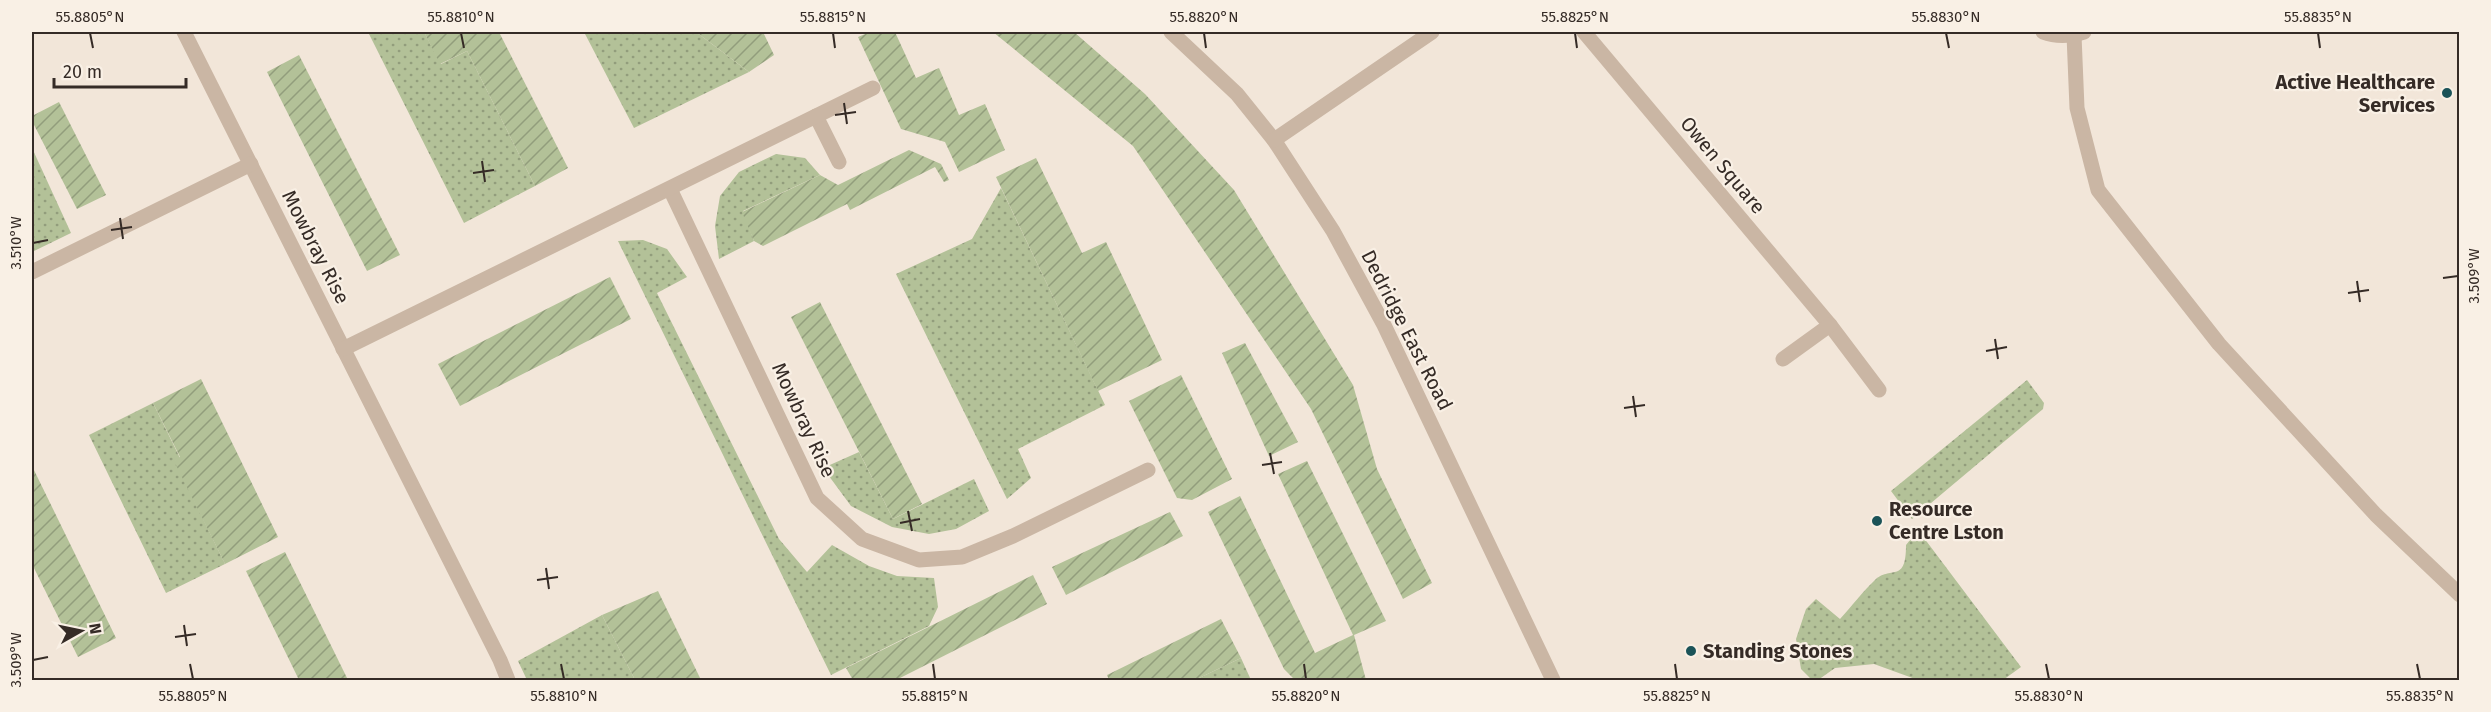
<svg xmlns="http://www.w3.org/2000/svg" width="2491" height="712" viewBox="0 0 2491 712" font-family="'Fira Sans',sans-serif">
<style>
.grass{fill:url(#grass-dots)}
.garden{fill:url(#garden-furrows)}
.lines{fill:none;stroke-linecap:round;stroke-linejoin:round}
.minor{stroke:#cab6a4;stroke-width:15}
.ticks{fill:none;stroke:#352b26;stroke-width:2}
.poi-dot{fill:#1b5358;stroke:#f9f0e5;stroke-width:2}
.labels{text-anchor:middle;dominant-baseline:central;stroke-width:4.5;stroke-linejoin:round;paint-order:stroke}
.poi-label{font-size:20px;font-weight:bold;fill:#352b26;stroke:#f9f0e5;text-anchor:start}
.street-label{font-size:20px;fill:#352b26;stroke:#f9f0e5}
.neatline{fill:none;stroke:#352b26;stroke-width:2}
.ticks-label{font-size:15px;text-anchor:middle;fill:#352b26}
</style>
<defs>
<pattern id="grass-dots" width="8" height="8" patternUnits="userSpaceOnUse" patternTransform="scale(1.5)"><rect width="8" height="8" fill="#b3c198"/><path d="M2 2h.1M6 6h.1" fill="none" stroke="#929d7c" stroke-width="1.8" stroke-linecap="round"/></pattern>
<pattern id="garden-furrows" width="10" height="10" patternUnits="userSpaceOnUse" patternTransform="scale(1.5)"><rect width="10" height="10" fill="#b3c198"/><path d="M-1 1l2-2M0 10L10 0M9 11l2-2" fill="none" stroke="#929d7c"/></pattern>
</defs>
<rect width="100%" height="100%" fill="#f2e6d9"/>
<g class="grass">
<polygon points="368,32 424,32 441,64 467,51 535,186 464,223"/>
<polygon points="584,32 696,32 749,72 634,128"/>
<polygon points="32,148 71,233 32,252"/>
<polygon points="776,154 805,158 820,175 743,211 754,241 719,259 715,226 720,196 739,172"/>
<polygon points="1001,188 1105,405 1018,449 1031,478 1007,499 896,274 972,239"/>
<polygon points="643,240 667,249 687,277 657,293 779,539 807,572 832,545 869,566 897,576 934,578 938,607 929,626 831,675 618,241"/>
<polygon points="2027,380 2044,403 2043,409 1912,519 1891,491"/>
<polygon points="153,403 180,458 175,461 225,564 166,593 89,435"/>
<polygon points="859,452 893,519 974,479 989,511 956,529 929,534 892,527 851,506 823,468"/>
<path d="M 1918,530 L 2021,667 L 2003,680 L 1918,680 L 1874,664 L 1835,668 L 1818,680 L 1812,680 L 1801,669 L 1796,639 L 1806,609 L 1816,599 L 1840,619 C 1852,606 1863,591 1876,579 C 1892,566 1906,583 1906,545 Z"/>
<polygon points="602,615 635,680 527,680 518,661"/>
<polygon points="1241,658 1251,680 1195,680"/>
</g>
<g class="garden">
<polygon points="424,32 499,32 568,168 535,186 467,51 440,64"/>
<polygon points="696,32 763,32 774,55 749,72"/>
<polygon points="870,32 895,32 916,78 939,68 959,115 985,104 1005,150 959,172 945,142 901,129 858,37"/>
<polygon points="993,32 1074,32 1145,94 1234,190 1353,385 1377,469 1432,583 1403,599 1311,409 1133,146"/>
<polygon points="299,55 400,255 367,271 267,72"/>
<polygon points="59,102 106,195 77,209 32,121 32,116"/>
<polygon points="909,150 941,164 949,180 944,182 935,167 850,210 847,204 763,246 754,241 742,212 820,175 838,185"/>
<polygon points="1036,158 1082,253 1106,242 1162,360 1098,391 996,177"/>
<polygon points="610,277 631,319 460,406 438,364"/>
<polygon points="820,302 922,504 893,519 791,317"/>
<polygon points="1245,343 1298,442 1269,456 1222,353"/>
<polygon points="1181,375 1232,479 1192,500 1177,498 1129,401"/>
<polygon points="201,379 278,537 225,564 174,461 180,457 153,403"/>
<polygon points="1307,461 1386,621 1354,635 1366,680 1295,680 1284,669 1208,512 1240,496 1315,653 1353,635 1278,474"/>
<polygon points="32,466 116,638 78,657 32,564"/>
<polygon points="1170,512 1183,536 1066,595 1052,567"/>
<polygon points="285,552 348,680 299,680 246,571"/>
<polygon points="1033,575 1047,604 896,680 853,680 846,668"/>
<polygon points="658,591 701,680 635,680 602,615"/>
<polygon points="1221,619 1241,658 1195,680 1109,680 1107,675"/>
</g>
<g class="lines">
<g class="minor">
<polyline points="184,32 500,660 508,680"/>
<polyline points="1171,32 1237,94 1274,140 1333,231 1384,325 1553,680"/>
<polyline points="1584,32 1830,325 1879,390"/>
<path d="M 2043,32 C 2056,37 2071,36 2084,32"/>
<polyline points="2074,35 2077,108 2098,190 2219,344 2376,515 2460,595"/>
<polyline points="816,116 839,162"/>
<polyline points="1274,140 1432,32"/>
<polyline points="670,189 817,498 862,539 919,560 962,557 1013,536 1148,470"/>
<polyline points="32,272 251,164"/>
<polyline points="343,349 873,88"/>
<polyline points="1783,359 1830,325"/>
</g>
</g>
<path class="ticks" d="M 90,33 L 93,48M 461,33 L 464,48M 833,33 L 835,48M 1204,33 L 1206,48M 1575,33 L 1577,48M 1946,33 L 1949,48M 2318,33 L 2320,48M 844,103 L 847,124M 835,115 L 856,112M 482,161 L 485,182M 473,173 L 494,170M 120,218 L 123,239M 111,230 L 132,227M 33,243 L 48,240M 2443,278 L 2458,276M 2357,281 L 2360,302M 2348,293 L 2369,290M 1995,339 L 1998,359M 1986,351 L 2007,347M 1633,396 L 1636,417M 1624,408 L 1645,405M 1270,453 L 1274,474M 1262,465 L 1282,462M 908,511 L 912,531M 900,523 L 920,519M 546,568 L 549,589M 537,580 L 558,577M 184,625 L 187,646M 175,637 L 196,634M 33,660 L 48,657M 190,664 L 193,679M 561,664 L 564,679M 933,664 L 935,679M 1304,664 L 1306,679M 1675,664 L 1677,679M 2046,664 L 2049,679M 2417,664 L 2420,679"/>
<g class="poi-dot">
<circle cx="2447" cy="93" r="6"/>
<circle cx="1877" cy="521" r="6"/>
<circle cx="1691" cy="651" r="6"/>
</g>
<g class="labels">
<g class="poi-label">
<text x="2435" y="82" text-anchor="end">Active Healthcare<tspan x="2435" dy="23">Services</tspan></text>
<text x="1889" y="509">Resource<tspan x="1889" dy="23">Centre Lston</tspan></text>
<text x="1703" y="651">Standing Stones</text>
</g>
<g class="street-label">
<text transform="translate(1723 165) rotate(50)">Owen Square</text>
<text transform="translate(316 247) rotate(63)">Mowbray Rise</text>
<text transform="translate(1407 330) rotate(63)">Dedridge East Road</text>
<text transform="translate(804 420) rotate(65)">Mowbray Rise</text>
</g>
</g>
<rect width="2491" height="712" fill="none" stroke="#f9f0e5" stroke-width="66"/>
<g transform="translate(81 631) rotate(81)" stroke="#f9f0e5" stroke-width="4.5" paint-order="stroke">
<path d="M0-4.5L10 22L0 15L-10 22Z" fill="#352b26"/>
<text y="-9" font-size="16" font-weight="bold" text-anchor="middle" fill="#352b26">N</text>
</g>
<path d="M54 78v9h132v-9" fill="none" stroke="#352b26" stroke-width="3"/>
<text x="63" y="78" font-size="18" fill="#352b26" stroke="#f9f0e5" stroke-width="4.5" paint-order="stroke">20 m</text>
<rect x="33" y="33" width="2425" height="646" class="neatline"/>
<g class="ticks-label">
<text x="90" y="22">55.8805°N</text>
<text x="461" y="22">55.8810°N</text>
<text x="833" y="22">55.8815°N</text>
<text x="1204" y="22">55.8820°N</text>
<text x="1575" y="22">55.8825°N</text>
<text x="1946" y="22">55.8830°N</text>
<text x="2318" y="22">55.8835°N</text>
<text transform="translate(16 243) rotate(-90)" y="5">3.510°W</text>
<text transform="translate(2474 276) rotate(-90)" y="5">3.509°W</text>
<text transform="translate(16 660) rotate(-90)" y="5">3.509°W</text>
<text x="193" y="701">55.8805°N</text>
<text x="564" y="701">55.8810°N</text>
<text x="935" y="701">55.8815°N</text>
<text x="1306" y="701">55.8820°N</text>
<text x="1677" y="701">55.8825°N</text>
<text x="2049" y="701">55.8830°N</text>
<text x="2420" y="701">55.8835°N</text>
</g>
</svg>
